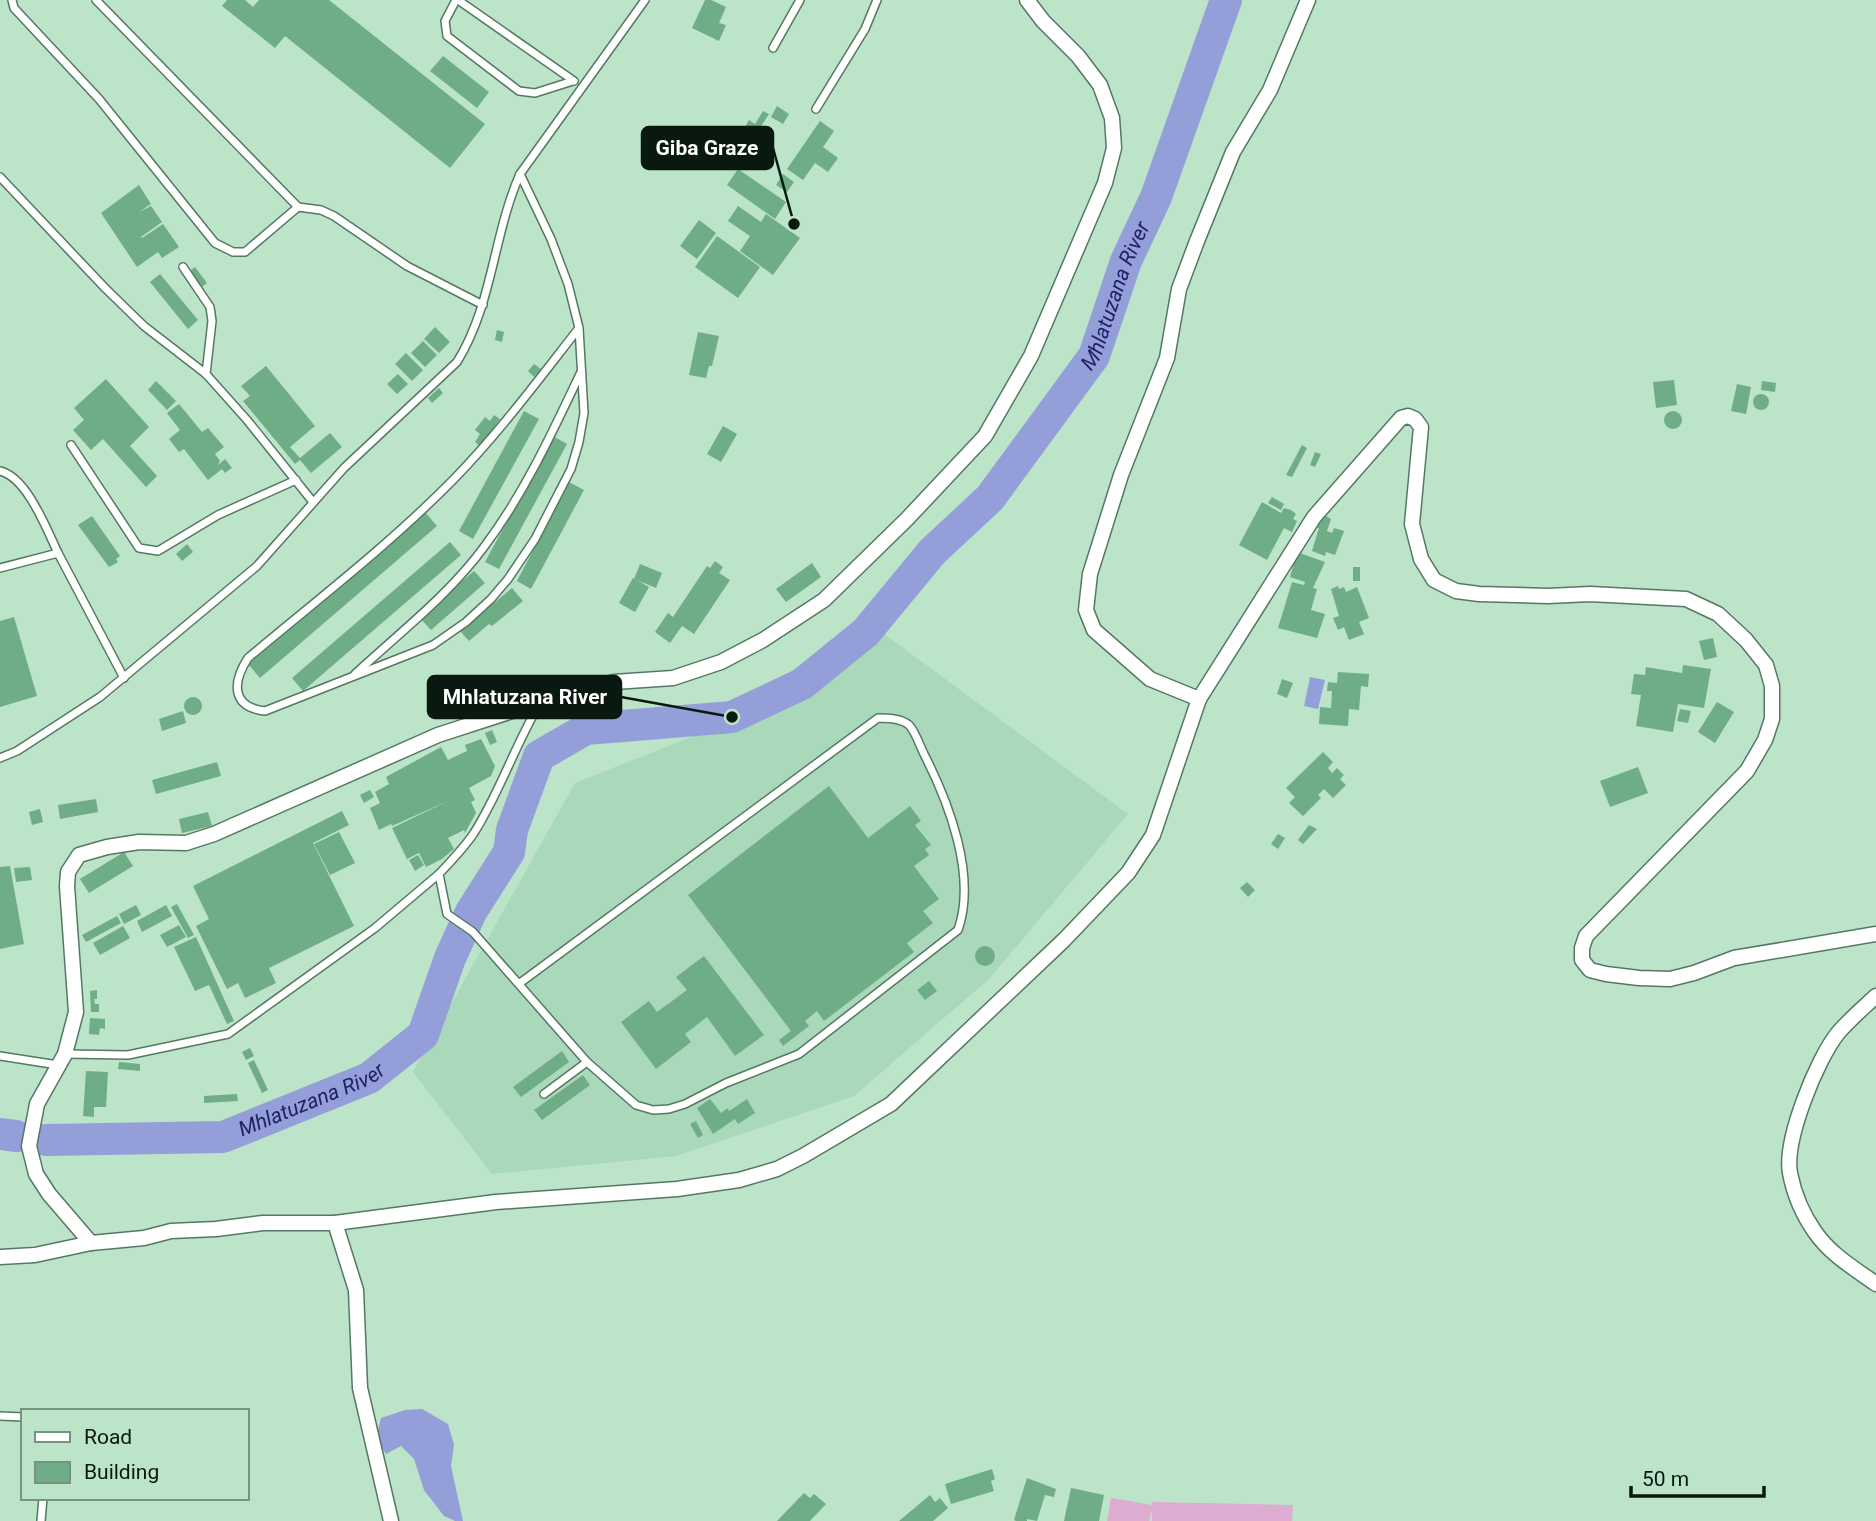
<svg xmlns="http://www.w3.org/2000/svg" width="1876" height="1521" viewBox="0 0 1876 1521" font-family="Roboto,sans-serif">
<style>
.built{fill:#a9d9ba}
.green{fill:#deacd1}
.water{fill:#949fd9}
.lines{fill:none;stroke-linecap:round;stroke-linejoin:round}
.river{stroke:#949fd9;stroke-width:32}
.building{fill:#6fad86}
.lane-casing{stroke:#547962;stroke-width:10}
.street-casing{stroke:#547962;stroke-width:17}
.lane{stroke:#fff;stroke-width:7}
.street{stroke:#fff;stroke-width:14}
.labels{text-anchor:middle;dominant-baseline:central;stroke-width:7;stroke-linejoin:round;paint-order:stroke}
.water-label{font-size:21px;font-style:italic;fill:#212266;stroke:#bce4c9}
.leader{fill:none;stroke:#0a1910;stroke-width:2.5}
.callout-dot{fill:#0a1910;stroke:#bce4c9;stroke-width:2.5}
.callout{fill:#0a1910;stroke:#0a1910;stroke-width:2.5}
.callout-label{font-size:21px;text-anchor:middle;font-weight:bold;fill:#fff}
</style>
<rect width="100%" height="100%" fill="#bce4c9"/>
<polygon class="built" points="883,633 1128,814 989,979 854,1096 676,1156 492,1174 413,1072 575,783 769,706"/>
<polygon class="green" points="1111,1498 1152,1505 1152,1502 1293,1505 1292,1521 1152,1521 1152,1510 1149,1521 1107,1521"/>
<g class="water">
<polygon points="1310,677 1325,680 1318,709 1304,706"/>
<polygon points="422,1409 448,1424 454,1445 451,1466 463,1521 455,1521 444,1516 424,1490 414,1459 401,1446 386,1454 376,1439 381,1418 405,1410"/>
</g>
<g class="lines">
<g class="river">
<polyline points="0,1134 16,1136"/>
<path id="s1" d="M 46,1140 L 223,1137 L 369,1078 L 423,1035 L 450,958 L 471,912 L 509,852 L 512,830 L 539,756 L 586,729 L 732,717 L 802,684 L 866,632 L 932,552 L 990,498 L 1094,356 L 1126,261 L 1156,197 L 1226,0"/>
</g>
</g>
<g class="building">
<polygon points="227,0 245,0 253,7 259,0 329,0 485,124 450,168 285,36 275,48 222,6"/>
<polygon points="705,0 711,0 726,7 719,23 726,25 719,41 692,28"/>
<polygon points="443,56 489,92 477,108 430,71"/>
<polygon points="777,106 789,114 783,124 771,117"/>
<polygon points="763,111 769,114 752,140 742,133 749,120 755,124"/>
<polygon points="820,121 834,131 823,147 838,158 828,172 815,163 803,180 787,169"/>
<polygon points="738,169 786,202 775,219 727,185"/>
<polygon points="783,174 794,182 787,192 776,185"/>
<polygon points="139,185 151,204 139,212 151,206 162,222 141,237 142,238 163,224 179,247 162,258 158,252 137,267 101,213"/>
<polygon points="738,206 761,222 766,214 800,238 773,275 740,251 750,236 728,221"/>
<polygon points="699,220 716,233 697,259 680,246"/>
<polygon points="717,236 760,267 738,298 695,267"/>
<polygon points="195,267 207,283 197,291 185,275"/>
<polygon points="160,274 198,320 188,329 150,282"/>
<polygon points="435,327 450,342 439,353 424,339"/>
<polygon points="497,330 504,332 502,342 495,340"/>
<polygon points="698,332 719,336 712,366 709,366 706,378 689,375"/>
<polygon points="423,341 437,355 425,367 411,353"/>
<polygon points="406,353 423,370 412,381 395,364"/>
<polygon points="534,364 541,369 534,377 528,371"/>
<polygon points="266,366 315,426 290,447 300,458 330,433 342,447 311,473 300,460 295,464 243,401 250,396 241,386"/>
<polygon points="398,374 408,384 397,394 387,384"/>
<polygon points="106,379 149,427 130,446 157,476 146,487 103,439 91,450 73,430 84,420 74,408"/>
<polygon points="1674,380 1677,405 1656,408 1653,382"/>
<polygon points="156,381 176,401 167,410 148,390"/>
<polygon points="1762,381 1776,383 1775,392 1761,390"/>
<polygon points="1737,384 1751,387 1746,414 1731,411"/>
<polygon points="439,388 443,393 432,403 428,398"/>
<circle cx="1761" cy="402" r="8"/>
<polygon points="179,404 202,432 208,428 224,447 215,454 220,461 218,465 225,459 232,468 225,473 222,469 208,480 184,449 179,452 169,439 180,430 167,413"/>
<polygon points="524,411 539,419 473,539 459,531"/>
<circle cx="1673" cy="420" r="9"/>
<polygon points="494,415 500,419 480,446 475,442 480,434 475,430 485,417 490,421"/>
<polygon points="723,426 737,434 721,462 707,454"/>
<polygon points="553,436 567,444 499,569 485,562"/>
<polygon points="1302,445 1307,448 1292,477 1286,475"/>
<polygon points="1315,452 1321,454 1315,467 1310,465"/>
<polygon points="569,482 584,490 531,589 517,581"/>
<polygon points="1272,497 1284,504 1281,510 1268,503"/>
<polygon points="1262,502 1281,513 1284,508 1291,510 1296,514 1293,519 1297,521 1292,532 1284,528 1267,560 1239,545"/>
<polygon points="425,512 437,526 260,678 248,664"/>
<polygon points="1325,515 1331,519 1327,531 1332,533 1334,528 1344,531 1335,555 1326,552 1325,556 1312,551 1319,528 1317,528"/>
<polygon points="92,516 120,556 116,559 118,562 109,567 78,525"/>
<polygon points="450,542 461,555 303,691 292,678"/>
<polygon points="187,544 193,552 182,561 176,554"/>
<polygon points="1297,552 1325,562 1313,588 1317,589 1311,610 1325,614 1317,638 1278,628 1292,582 1304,585 1305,582 1290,577"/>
<polygon points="715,561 723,567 719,573 730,580 694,634 682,626 670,643 655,632 668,613 673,617 707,566 710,568"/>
<polygon points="812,563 821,577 786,602 776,589"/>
<polygon points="640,564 662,573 656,588 634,579"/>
<rect x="1353" y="567" width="7" height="14"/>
<polygon points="474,571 485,583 431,630 420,618"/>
<polygon points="633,578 649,587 635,612 619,603"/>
<polygon points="1338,586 1339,589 1344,587 1346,592 1357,587 1369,618 1359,622 1364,634 1349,640 1344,627 1338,630 1333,618 1339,616 1331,589"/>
<polygon points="512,588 523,601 492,626 489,624 469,641 460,631"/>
<polygon points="14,617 37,696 0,707 0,621"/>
<polygon points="1713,638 1717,657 1704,660 1699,641"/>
<polygon points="1683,665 1711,669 1704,708 1678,704 1673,732 1636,726 1641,695 1631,694 1634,674 1645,675 1646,667 1682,673"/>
<polygon points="1338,672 1369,674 1368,687 1361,686 1359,710 1349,709 1348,726 1319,724 1320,707 1331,708 1332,691 1327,691 1328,682 1337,683"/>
<polygon points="1282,679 1293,683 1287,698 1277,694"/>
<circle cx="193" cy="706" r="9"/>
<polygon points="1717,702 1734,712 1715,743 1698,732"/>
<polygon points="1680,709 1691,711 1688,723 1677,721"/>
<polygon points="183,711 186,723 162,731 159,719"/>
<polygon points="492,730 497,742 490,745 485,733"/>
<polygon points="481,739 495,766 491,776 469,788 475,800 471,802 476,813 465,833 464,830 448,838 454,849 442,859 426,867 419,853 407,859 392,828 450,800 392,826 391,824 379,830 370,808 380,803 375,792 389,784 386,777 441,747 448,760 467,751 465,745"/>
<polygon points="1323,752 1333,762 1328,768 1332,773 1337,768 1344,775 1340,779 1346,785 1333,798 1324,789 1318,795 1321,798 1303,816 1289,803 1295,797 1286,788"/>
<polygon points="217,762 221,776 156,794 152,780"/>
<polygon points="1638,767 1648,793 1610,807 1600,781"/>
<polygon points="829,786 868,838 910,806 921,821 915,825 931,845 925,849 929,855 914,866 939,899 923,911 933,923 907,943 914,952 824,1021 817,1011 805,1021 809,1026 783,1046 779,1040 791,1031 688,895"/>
<polygon points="370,790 374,797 364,803 360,795"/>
<polygon points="96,799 98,812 60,819 58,805"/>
<polygon points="40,809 43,822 32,825 29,812"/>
<polygon points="342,811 349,825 313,843 354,926 269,968 276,983 245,998 238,983 227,989 196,926 209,919 193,886"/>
<polygon points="208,812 212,826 182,833 179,819"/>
<polygon points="1309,825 1317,829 1303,844 1298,840"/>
<polygon points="339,832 355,863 330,875 314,844"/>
<polygon points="1278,834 1285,838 1278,849 1271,844"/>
<polygon points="124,852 133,866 89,893 80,879"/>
<polygon points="418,855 424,865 415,871 409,860"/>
<polygon points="10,866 24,944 0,949 0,867"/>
<polygon points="30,867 32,880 16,882 14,868"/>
<polygon points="1247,882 1255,890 1248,897 1240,888"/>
<polygon points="177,904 194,935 188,938 171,907"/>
<polygon points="136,905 141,915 124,924 119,914"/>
<polygon points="166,905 172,916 142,932 137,921"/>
<polygon points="117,916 121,923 86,942 82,935"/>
<polygon points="179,925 186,937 167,947 160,935"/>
<polygon points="123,926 130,938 100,955 93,943"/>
<polygon points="196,937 234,1021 227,1024 209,985 195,991 174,947"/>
<circle cx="985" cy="956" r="10"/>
<polygon points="704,956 764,1035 735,1056 707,1017 685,1034 691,1042 656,1069 621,1022 649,1001 657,1012 687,990 676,977"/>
<polygon points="929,981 937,991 925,1000 917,990"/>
<polygon points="97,990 97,999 94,999 95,1004 99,1004 99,1012 91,1012 90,991"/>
<polygon points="90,1018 105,1019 105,1029 100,1028 99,1035 89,1034"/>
<polygon points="250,1048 254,1056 246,1060 242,1052"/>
<polygon points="562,1051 569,1062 521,1097 513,1087"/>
<polygon points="254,1060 268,1090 262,1093 248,1063"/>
<polygon points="119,1062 140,1064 140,1071 118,1069"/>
<polygon points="86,1071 108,1072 106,1107 94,1107 94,1117 83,1116"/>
<polygon points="583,1075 590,1085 542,1120 534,1110"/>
<polygon points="237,1094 238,1101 204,1103 204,1096"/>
<polygon points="710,1099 721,1113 728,1108 729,1111 747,1099 755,1113 738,1124 735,1119 713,1134 697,1108"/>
<polygon points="696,1121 703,1135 698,1138 690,1124"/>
<polygon points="992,1469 995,1479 991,1481 994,1491 951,1504 945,1484"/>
<polygon points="1027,1478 1056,1489 1054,1497 1045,1495 1037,1521 1027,1519 1027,1521 1016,1521 1014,1520"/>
<polygon points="1071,1488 1104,1495 1099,1521 1064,1521"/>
<polygon points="804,1493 810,1498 814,1494 826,1504 810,1521 777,1521"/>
<polygon points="930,1495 935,1502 940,1498 948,1508 933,1521 899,1521"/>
</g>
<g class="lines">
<g class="lane-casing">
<g id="lane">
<polyline points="12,0 14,8 99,99 215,243 233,252 245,252 298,207 321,210 334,216 407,266 483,305"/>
<polyline points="96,0 298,207"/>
<polyline points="456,0 445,21 447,36 519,91 535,93 573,81"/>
<polyline points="458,0 574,81"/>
<polyline points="773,48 800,0"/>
<polyline points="816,109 865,29 877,0"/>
<path d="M 520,174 L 551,239 L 568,284 L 579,328 L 584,413 L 579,442 L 571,469 L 535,539 L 508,579 L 491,599 L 466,622 L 433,645 L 265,711 C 230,707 233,681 248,658 C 317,600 390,544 453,480 C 499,433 539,379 579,328"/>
<polyline points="0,177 105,288 144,326 206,374 247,420 313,502"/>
<polyline points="183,267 210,307 212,321 206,374"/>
<polyline points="71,445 139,548 158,551 218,515 296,480"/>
<path d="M 0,471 C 27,477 47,530 58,553"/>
<polyline points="0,568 58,553 124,678"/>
<path d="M 355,674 C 398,634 449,595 484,547 C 524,494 552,433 580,374"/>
<path d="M 0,758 L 17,751 L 100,697 L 257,566 L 344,468 L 457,362 C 493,304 493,235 520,174 L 645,0"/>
<path d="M 520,983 L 878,718 C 887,718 901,718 909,725 C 915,731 920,746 924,754 C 949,803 977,876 958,930 L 799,1054 L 726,1083 L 685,1104 L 669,1109 L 653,1110 L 636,1105 L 587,1062 L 473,932 L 447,914 L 439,874 C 451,861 464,848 474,833 C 500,792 515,745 540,703"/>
<polyline points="65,1054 128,1055 228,1034 375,928 439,874"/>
<polyline points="0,1056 58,1065"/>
<polyline points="544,1094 587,1062"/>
<polyline points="0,1416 23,1417"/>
<polyline points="41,1521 43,1498"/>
</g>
</g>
<g class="street-casing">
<g id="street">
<polyline points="1199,699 1150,679 1094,630 1086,610 1090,574 1121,475 1167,358 1179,289 1197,241 1233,152 1270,90 1308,0"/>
<path d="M 1876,996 C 1863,1008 1849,1020 1838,1033 C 1817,1059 1784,1140 1790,1173 C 1794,1194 1803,1215 1815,1232 C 1831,1255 1854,1268 1876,1284"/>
<polyline points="335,1223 356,1290 360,1388 391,1521"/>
<polyline points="91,1243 49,1194 36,1174 29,1146 37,1104 65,1054 76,1012 67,886 68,872 79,855 107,847 139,842 186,843 214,834 438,735 540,702 614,682 673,678 721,662 763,640 824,600 907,519 985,436 1031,356 1105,183 1114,148 1112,118 1100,85 1078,56 1043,21 1027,0"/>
<polyline points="0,1257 35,1255 91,1243 144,1238 171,1231 216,1229 263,1223 335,1223 496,1202 677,1189 739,1180 777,1169 803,1156 891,1104 1064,940 1128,873 1153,835 1199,699 1314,517 1401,418 1408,416 1415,419 1421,427 1412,524 1421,559 1434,580 1456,591 1479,594 1548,596 1590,594 1686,599 1718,614 1746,640 1766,665 1772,686 1772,719 1765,740 1747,771 1586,936 1582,948 1582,960 1590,970 1606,974 1639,978 1670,979 1694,973 1734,958 1876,934"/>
</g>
</g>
<use href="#lane" class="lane"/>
<use href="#street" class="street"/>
</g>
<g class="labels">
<g class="water-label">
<text stroke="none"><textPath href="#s1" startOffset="1491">Mhlatuzana River</textPath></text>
<text stroke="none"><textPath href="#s1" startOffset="273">Mhlatuzana River</textPath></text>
</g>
</g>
<path class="leader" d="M794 224L773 148M732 717L621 697"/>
<g class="callout-dot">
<circle cx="794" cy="224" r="7"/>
<circle cx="732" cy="717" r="7"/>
</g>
<g class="callout">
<rect x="642" y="127" width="131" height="42" rx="7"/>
<rect x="428" y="676" width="193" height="42" rx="7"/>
</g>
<g class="callout-label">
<text x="707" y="155">Giba Graze</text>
<text x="525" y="704">Mhlatuzana River</text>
</g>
<rect x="21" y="1409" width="228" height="91" fill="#bce4c9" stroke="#75937f" stroke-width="2"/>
<rect x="35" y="1432" width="35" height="10" fill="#ffffff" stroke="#75937f" stroke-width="2"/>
<text x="84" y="1444" font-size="21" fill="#0a1910">Road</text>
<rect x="35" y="1462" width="35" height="21" fill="#6fad86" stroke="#75937f" stroke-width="2"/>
<text x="84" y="1479" font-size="21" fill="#0a1910">Building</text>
<path d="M1631 1486v10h133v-10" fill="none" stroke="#0a1910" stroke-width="3.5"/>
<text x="1642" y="1486" font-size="21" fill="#0a1910" stroke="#bce4c9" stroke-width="5" paint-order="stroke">50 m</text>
</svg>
